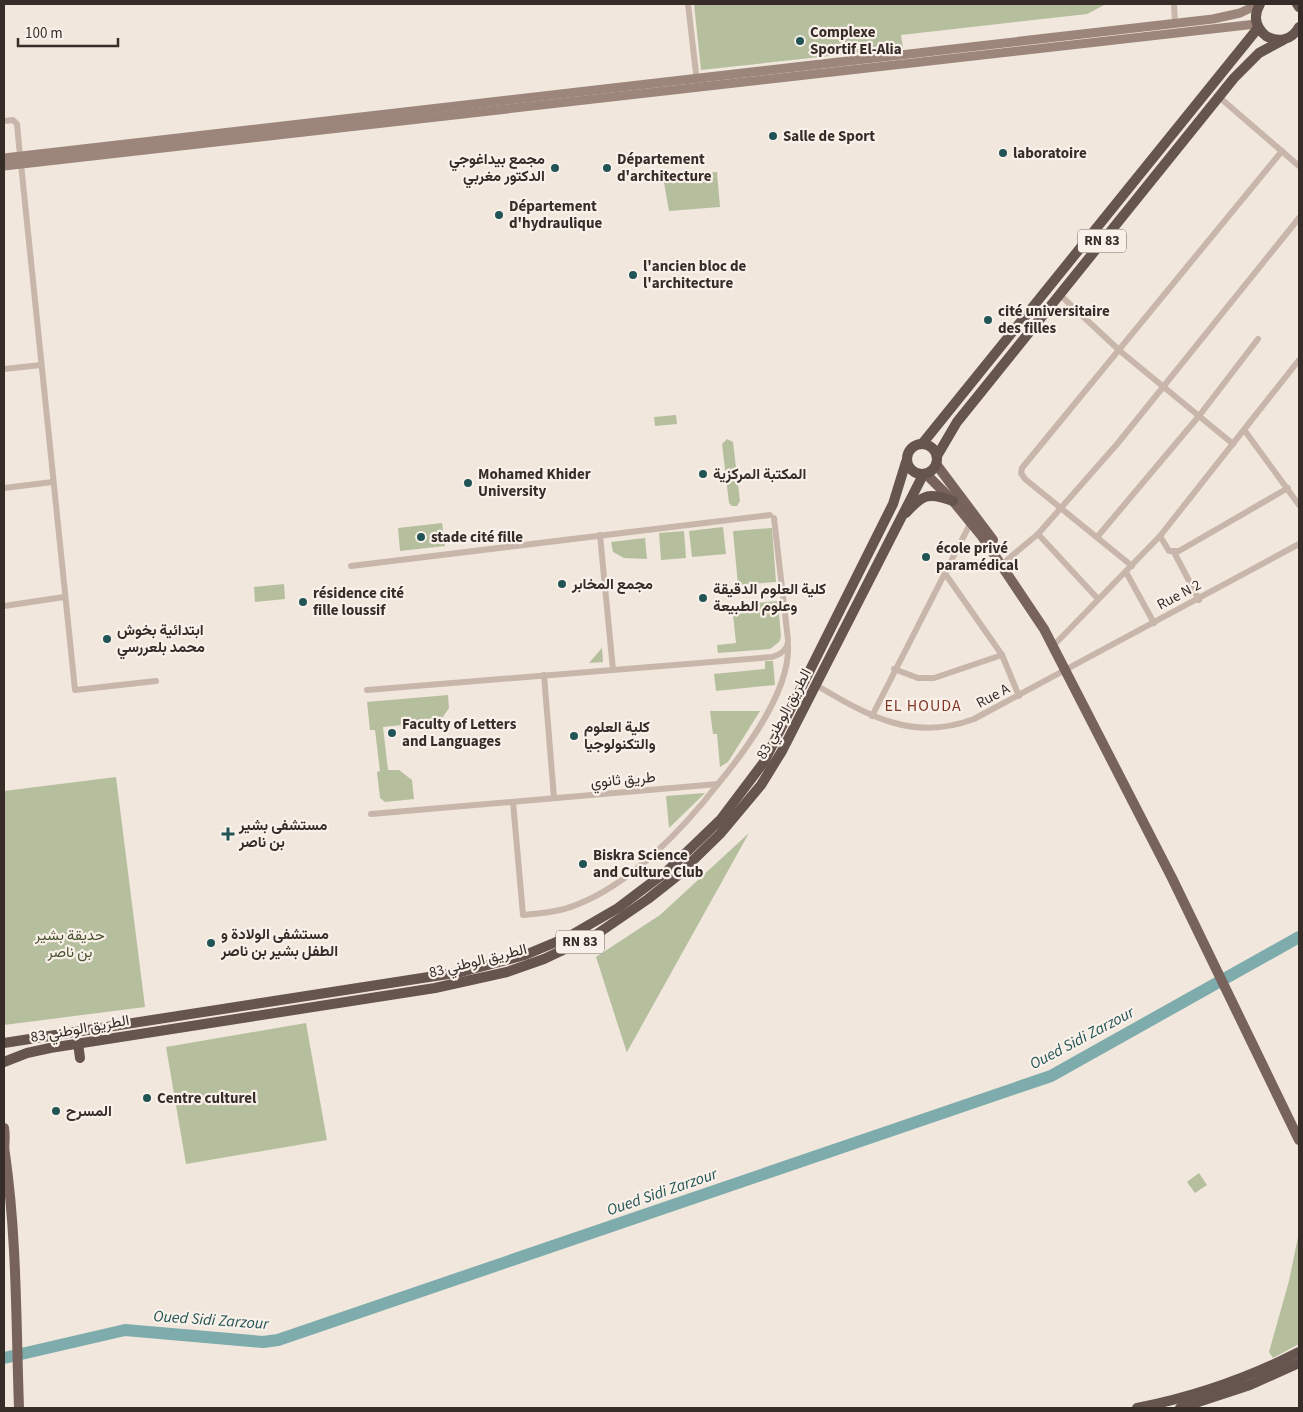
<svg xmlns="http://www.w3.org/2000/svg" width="1303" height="1412" viewBox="0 0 1303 1412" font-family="'Source Sans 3',Vazirmatn,sans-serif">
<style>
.green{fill:#b5bf9e}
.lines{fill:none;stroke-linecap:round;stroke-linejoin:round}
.river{stroke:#7eacac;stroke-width:12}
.minor{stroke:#c8b6aa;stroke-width:6}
.secondary{stroke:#9c867b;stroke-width:9}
.primary{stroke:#77635b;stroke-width:10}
.trunk{stroke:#66544e;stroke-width:10}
.poi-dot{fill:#215455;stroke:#f9f1e9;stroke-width:2}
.labels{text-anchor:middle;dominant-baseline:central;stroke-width:4.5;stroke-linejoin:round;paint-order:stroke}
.shield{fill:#f9f1e9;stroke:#706863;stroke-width:1}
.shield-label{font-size:14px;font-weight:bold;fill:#362d29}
.poi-label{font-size:15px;font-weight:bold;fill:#362d29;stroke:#f9f1e9;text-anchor:start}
.street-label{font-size:15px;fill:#362d29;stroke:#f9f1e9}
.park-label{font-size:15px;fill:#47532e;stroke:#f9f1e9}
.neighbourhood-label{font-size:16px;letter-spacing:1px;fill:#803827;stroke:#f9f1e9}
.water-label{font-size:16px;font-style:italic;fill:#215455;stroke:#f9f1e9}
</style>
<rect width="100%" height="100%" fill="#f1e7dd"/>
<g class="green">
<path d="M 694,4 L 1106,4 L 1087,14 L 901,35 L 903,48 C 897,49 887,52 881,50 C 872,48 864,46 857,53 L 701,70 Z"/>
<polygon points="717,172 720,207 669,211 663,177"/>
<polygon points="676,415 677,424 655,426 654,417"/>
<polygon points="727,439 733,442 740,501 737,506 732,506 729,503 722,444"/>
<polygon points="442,523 445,546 400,551 398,528"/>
<polygon points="723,527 726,554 692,557 689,531"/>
<polygon points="772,528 776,582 738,585 733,531"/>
<polygon points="684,531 686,558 661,560 659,533"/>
<polygon points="645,538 647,559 624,558 613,552 611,542"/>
<polygon points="284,584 285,599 255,602 254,587"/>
<polygon points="778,601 781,637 779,642 770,649 718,653 717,645 736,643 732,605"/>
<polygon points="602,648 603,662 589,663"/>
<polygon points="765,661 773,661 775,685 716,691 714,674 765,669"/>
<polygon points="448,695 449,708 440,721 383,727 388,770 399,770 412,780 414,799 385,802 380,798 377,772 380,771 375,730 370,730 367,702"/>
<polygon points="710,711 760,711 728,762 720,767 717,734 713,734"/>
<polygon points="116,777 145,1007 4,1025 4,791"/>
<polygon points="705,793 669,828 666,796"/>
<polygon points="749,833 627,1052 627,1053 596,957 660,915"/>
<polygon points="306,1023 327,1140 186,1164 166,1047"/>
<polygon points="1199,1173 1207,1185 1195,1193 1187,1182"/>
<polygon points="1299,1232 1299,1344 1273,1358 1269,1352 1289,1281"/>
</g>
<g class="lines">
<polyline class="river" points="4,1358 125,1330 263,1342 278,1340 1051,1076 1299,937"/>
<g class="minor">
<polyline points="688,4 697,82"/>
<polyline points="1174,4 1175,23"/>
<polyline points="1219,97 1299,166"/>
<polyline points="4,121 13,120 17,124 20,156"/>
<polyline points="21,164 75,690 156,681"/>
<polyline points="1059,294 1120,351 1233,444"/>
<polyline points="4,369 41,365"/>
<polyline points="1245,431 1299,505"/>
<polyline points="4,488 53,482"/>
<polyline points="1038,534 1098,599"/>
<polyline points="600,535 613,670"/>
<polyline points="1098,536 1199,416 1258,339"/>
<polyline points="1160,536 1169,551 1179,551 1288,488"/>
<polyline points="1174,552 1199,600"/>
<polyline points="1007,560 1038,534 1118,443 1299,218"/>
<polyline points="351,566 770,515"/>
<polyline points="1132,566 1025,479 1021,473 1022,468 1282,151"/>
<polyline points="944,572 1002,655 1019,696"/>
<polyline points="1126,572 1154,623"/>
<polyline points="4,606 64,597"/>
<polyline points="1057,642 1160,536 1299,360"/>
<polyline points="894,669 918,678 934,678 1002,655"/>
<polyline points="544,675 554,798"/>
<path d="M 816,685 C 868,716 913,742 974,719 L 1299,544"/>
<path d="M 367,690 L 772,657 C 781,654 788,650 788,640 L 774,518"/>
<polyline points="872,716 971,522"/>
<path d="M 513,802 L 523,915 C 541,913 559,912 576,905 C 631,884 683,829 718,784"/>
<path d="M 371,814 L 718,784 C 746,750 790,690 788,646"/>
</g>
<g class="secondary">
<polyline points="4,158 1213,19 1240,13 1259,4"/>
<polyline points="4,166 1256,24"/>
</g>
<g class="primary">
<polyline points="936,464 993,540"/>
<polyline points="926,474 953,501 981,535 1044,629 1172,878 1299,1140"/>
<path d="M 4,1128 C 6,1138 3,1146 5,1154 C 17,1237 16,1324 19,1408"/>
</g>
<g class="trunk">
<path d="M 1260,4 C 1253,16 1255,27 1266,36 C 1279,43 1292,40 1299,27"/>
<polyline points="1297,4 1299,7"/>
<circle cx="922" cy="459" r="15"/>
<polyline points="922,444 1258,28"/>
<polyline points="937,456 957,422 1234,78 1259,53 1283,40"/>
<path d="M 906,513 C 923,494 929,492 953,501"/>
<polyline points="4,1043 461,972 525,955 568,937 618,908 667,871 721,819 764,762 893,504 906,462"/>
<polyline points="78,1043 80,1058"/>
<polyline points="4,1062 27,1053 50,1048 435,988 507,972 544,959 597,934 648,899 677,876 720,834 761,785 782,751 923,475"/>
<path d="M 1137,1408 C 1193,1397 1248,1378 1299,1352"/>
<polyline points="1180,1408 1250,1385 1299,1363"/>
</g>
</g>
<g class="poi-dot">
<circle cx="800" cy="41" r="5"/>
<circle cx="773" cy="136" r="5"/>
<circle cx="1003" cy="153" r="5"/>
<circle cx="555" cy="168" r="5"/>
<circle cx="607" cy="168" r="5"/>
<circle cx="499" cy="215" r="5"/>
<circle cx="633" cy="275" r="5"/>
<circle cx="988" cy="320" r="5"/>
<circle cx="703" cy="474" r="5"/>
<circle cx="468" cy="483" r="5"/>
<circle cx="421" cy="537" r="5"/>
<circle cx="926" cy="557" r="5"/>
<circle cx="562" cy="584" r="5"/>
<circle cx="703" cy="598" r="5"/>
<circle cx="303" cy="602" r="5"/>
<circle cx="107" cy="639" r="5"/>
<circle cx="392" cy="733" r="5"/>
<circle cx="574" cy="736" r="5"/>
<path d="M225.5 826.5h5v5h5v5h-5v5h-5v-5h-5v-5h5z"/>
<circle cx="583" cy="864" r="5"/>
<circle cx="211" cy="943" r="5"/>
<circle cx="147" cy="1098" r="5"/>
<circle cx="56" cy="1111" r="5"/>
</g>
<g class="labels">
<g class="shield">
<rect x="1078" y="229.5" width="48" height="23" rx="4"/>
<rect x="556" y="930.5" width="48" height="23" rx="4"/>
</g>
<g class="shield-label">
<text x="1102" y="241">RN 83</text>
<text x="580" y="942">RN 83</text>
</g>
<g class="poi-label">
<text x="810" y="32">Complexe<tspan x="810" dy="17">Sportif El-Alia</tspan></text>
<text x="783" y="136">Salle de Sport</text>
<text x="1013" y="153">laboratoire</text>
<text x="545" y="159" text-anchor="end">مجمع بيداغوجي<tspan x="545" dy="17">الدكتور مغربي</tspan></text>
<text x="617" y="159">Département<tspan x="617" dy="17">d'architecture</tspan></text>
<text x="509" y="206">Département<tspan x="509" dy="17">d'hydraulique</tspan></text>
<text x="643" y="266">l'ancien bloc de<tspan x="643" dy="17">l'architecture</tspan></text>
<text x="998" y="311">cité universitaire<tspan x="998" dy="17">des filles</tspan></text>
<text x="478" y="474">Mohamed Khider<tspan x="478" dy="17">University</tspan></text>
<text x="713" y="474">المكتبة المركزية</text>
<text x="431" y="537">stade cité fille</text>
<text x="936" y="548">école privé<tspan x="936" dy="17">paramédical</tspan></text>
<text x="572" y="584">مجمع المخابر</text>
<text x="713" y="589">كلية العلوم الدقيقة<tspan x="713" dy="17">وعلوم الطبيعة</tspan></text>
<text x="313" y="593">résidence cité<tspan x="313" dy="17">fille loussif</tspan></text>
<text x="117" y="630">ابتدائية بخوش<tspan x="117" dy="17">محمد بلعررسي</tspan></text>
<text x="402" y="724">Faculty of Letters<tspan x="402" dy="17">and Languages</tspan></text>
<text x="584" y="727">كلية العلوم<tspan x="584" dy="17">والتكنولوجيا</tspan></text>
<text x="239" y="825">مستشفى بشير<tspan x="239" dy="17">بن ناصر</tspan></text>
<text x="593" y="855">Biskra Science<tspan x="593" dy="17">and Culture Club</tspan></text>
<text x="221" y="934">مستشفى الولادة و<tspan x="221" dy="17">الطفل بشير بن ناصر</tspan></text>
<text x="157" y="1098">Centre culturel</text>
<text x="66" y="1111">المسرح</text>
</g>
<g class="street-label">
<text transform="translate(1179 595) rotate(-28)">Rue N 2</text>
<text transform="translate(993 696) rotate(-28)">Rue A</text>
<text transform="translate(784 714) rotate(-62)">الطريق الوطني 83</text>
<text transform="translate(623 780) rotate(-5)">طريق ثانوي</text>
<text transform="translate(478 961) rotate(-14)">الطريق الوطني 83</text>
<text transform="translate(80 1029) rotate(-10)">الطريق الوطني 83</text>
</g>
<g class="park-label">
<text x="70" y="935">حديقة بشير<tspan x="70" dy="17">بن ناصر</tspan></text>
</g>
<g class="neighbourhood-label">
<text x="923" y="706">EL HOUDA</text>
</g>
<g class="water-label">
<text transform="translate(1082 1038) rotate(-28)">Oued Sidi Zarzour</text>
<text transform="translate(662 1192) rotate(-19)">Oued Sidi Zarzour</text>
<text transform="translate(211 1320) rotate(4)">Oued Sidi Zarzour</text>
</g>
</g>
<rect width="1303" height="1412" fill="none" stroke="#362d29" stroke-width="10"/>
<path d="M18 38v8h100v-8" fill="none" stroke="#362d29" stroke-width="2.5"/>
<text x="25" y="38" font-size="15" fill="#362d29" stroke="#f9f1e9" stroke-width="4" paint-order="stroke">100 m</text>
</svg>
